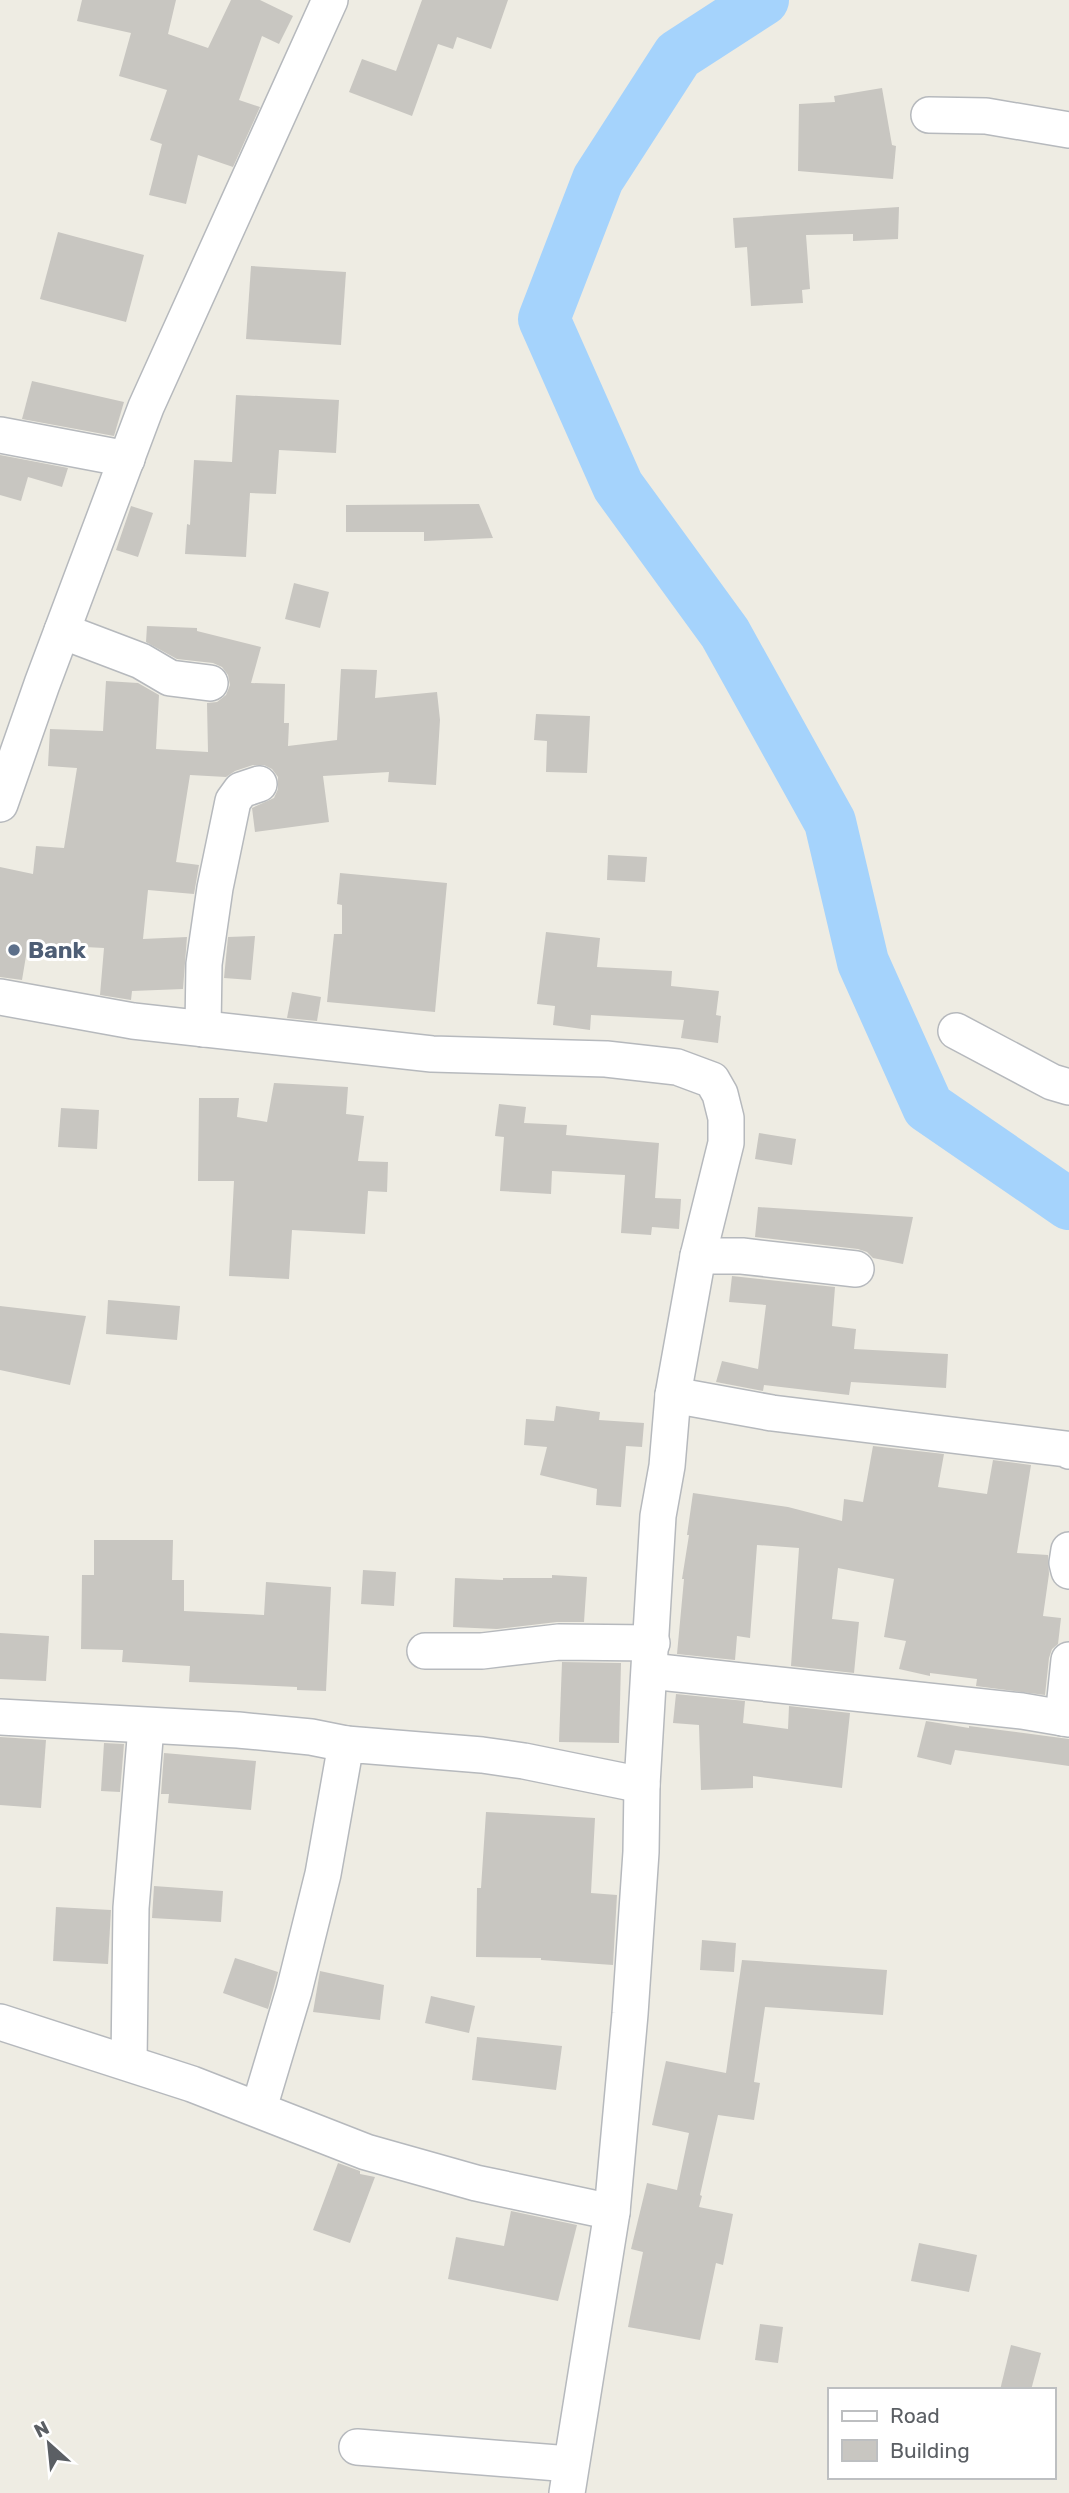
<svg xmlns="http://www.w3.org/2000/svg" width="1069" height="2493" viewBox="0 0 1069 2493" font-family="Rubik,sans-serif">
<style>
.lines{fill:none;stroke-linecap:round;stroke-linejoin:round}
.river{stroke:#a5d3fc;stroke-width:52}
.building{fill:#c8c6c1}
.minor-casing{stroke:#b6b9bd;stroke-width:38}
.minor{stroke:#fff;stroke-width:35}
.service-dot{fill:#5c6f8a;stroke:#fff;stroke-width:2.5}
.labels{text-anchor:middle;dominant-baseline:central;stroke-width:6;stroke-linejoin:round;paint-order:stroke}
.service-label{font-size:23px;font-weight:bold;fill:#4e5e75;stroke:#fff;text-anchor:start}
</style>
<rect width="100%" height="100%" fill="#eeece3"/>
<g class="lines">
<polyline class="river" points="763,0 678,55 598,179 544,319 618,486 725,633 830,822 863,962 928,1107 1069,1204"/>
</g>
<g class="building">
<polygon points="82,0 176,0 168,34 208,48 231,0 260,0 293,16 279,44 262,36 239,100 260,107 233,167 198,155 186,204 149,195 162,144 150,140 167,90 119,76 131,33 77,21"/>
<polygon points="422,0 508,0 491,49 457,37 453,49 438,44 412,116 349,92 362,59 396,71"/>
<polygon points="882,88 892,145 896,146 893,179 798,171 799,104 835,102 834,96"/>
<polygon points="899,207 898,239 853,241 853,234 806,235 810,289 802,290 803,303 751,306 747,247 735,248 733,218"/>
<polygon points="58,232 144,255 126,322 40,299"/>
<polygon points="251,266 346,272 341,345 246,339"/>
<polygon points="32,381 124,402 114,436 22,419"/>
<polygon points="236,395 339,400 336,453 279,450 276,494 250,493 246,557 185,554 187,524 190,525 194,460 232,462"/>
<polygon points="0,455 68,468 62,487 28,477 21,501 0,495"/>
<polygon points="479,504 493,538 424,541 424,532 346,532 346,505"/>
<polygon points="131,506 153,513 138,557 116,550"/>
<polygon points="294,583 329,592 320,628 285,619"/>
<polygon points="147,626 197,628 197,631 261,647 251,683 285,684 284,723 289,723 288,746 337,740 341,669 377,670 375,698 437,692 440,720 436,785 388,782 389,772 323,776 329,822 255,832 252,808 274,798 278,789 278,777 272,769 264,765 253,765 235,771 226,777 190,775 176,862 199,865 194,894 148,890 143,939 187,937 183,989 132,991 131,1000 100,995 104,948 28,944 22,980 0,977 0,867 33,874 36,846 64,848 77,768 48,766 50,729 103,731 106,681 138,683 159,695 156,749 208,752 207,703 217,702 226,695 230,685 228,675 222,667 213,663 177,659 146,642"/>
<polygon points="536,714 590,716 587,773 546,772 547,741 534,740"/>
<polygon points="608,855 647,857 645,882 607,880"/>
<polygon points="340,873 447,883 435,1012 327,1002 334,934 342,934 342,905 337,904"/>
<polygon points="546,932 600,938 597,967 672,971 671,986 719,991 716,1015 721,1016 718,1043 681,1038 684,1020 591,1015 590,1030 553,1025 555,1006 537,1004"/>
<polygon points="255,936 251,980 224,978 228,937"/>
<polygon points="292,992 321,997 317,1021 287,1018"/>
<polygon points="274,1083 348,1087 346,1114 364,1116 358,1161 388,1162 387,1192 368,1191 365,1234 292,1230 289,1279 229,1276 234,1181 198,1181 199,1098 239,1098 237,1117 267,1122"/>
<polygon points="499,1104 526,1107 524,1123 567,1125 566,1135 659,1143 655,1198 681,1199 679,1229 652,1227 651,1235 621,1233 625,1175 552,1171 551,1194 500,1191 504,1137 495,1136"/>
<polygon points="61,1108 99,1110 97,1149 58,1147"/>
<polygon points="759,1133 796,1139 792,1165 755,1159"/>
<polygon points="758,1207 913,1217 903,1264 873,1258 867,1252 858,1249 755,1237"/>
<polygon points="732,1276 835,1287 832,1326 856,1329 854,1349 948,1354 946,1388 851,1382 849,1395 764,1385 763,1391 716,1382 722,1361 758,1369 766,1305 729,1302"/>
<polygon points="108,1300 180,1306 177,1340 106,1334"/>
<polygon points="0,1306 86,1316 70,1385 0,1370"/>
<polygon points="556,1406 600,1412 599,1420 644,1423 642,1447 626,1446 621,1507 596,1505 597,1489 540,1475 547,1447 524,1445 526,1419 554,1421"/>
<polygon points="873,1446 944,1454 938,1487 987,1494 993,1460 1031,1465 1017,1553 1048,1555 1049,1574 1043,1616 1061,1618 1058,1644 1052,1649 1049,1658 1045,1695 976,1686 977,1679 930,1673 930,1676 899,1669 906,1641 884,1637 894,1579 838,1568 832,1619 859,1622 854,1673 791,1666 799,1548 757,1545 750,1638 737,1636 735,1660 677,1654 684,1579 682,1579 689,1535 687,1535 693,1493 788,1507 842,1521 844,1499 863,1502"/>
<polygon points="94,1540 173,1540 172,1580 184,1580 184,1611 264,1615 266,1582 331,1587 326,1691 297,1690 297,1687 189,1682 190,1666 122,1662 123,1650 81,1649 82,1575 94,1575"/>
<polygon points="363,1570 396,1572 394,1606 361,1604"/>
<polygon points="552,1575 587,1577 584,1622 557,1622 497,1629 453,1627 455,1578 503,1580 503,1578 552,1578"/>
<polygon points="0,1633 49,1636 46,1681 0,1679"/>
<polygon points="562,1662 621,1663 619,1743 559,1742"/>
<polygon points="676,1694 745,1701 743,1723 788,1729 789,1706 850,1713 842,1788 753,1776 753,1788 701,1790 699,1725 673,1723"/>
<polygon points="926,1721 969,1728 969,1726 1069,1739 1069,1766 955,1750 951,1765 917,1757"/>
<polygon points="0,1737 46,1740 41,1808 0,1805"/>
<polygon points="104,1743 124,1744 120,1792 101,1791"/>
<polygon points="164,1753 256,1761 251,1810 168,1803 169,1794 161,1794"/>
<polygon points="486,1812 595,1818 591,1893 617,1895 613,1965 541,1960 541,1958 476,1957 477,1888 481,1888"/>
<polygon points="154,1886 223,1891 221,1922 152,1918"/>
<polygon points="56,1907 111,1910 108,1964 53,1961"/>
<polygon points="702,1940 736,1943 734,1972 700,1970"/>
<polygon points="235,1958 278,1972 268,2009 223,1993"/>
<polygon points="742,1960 887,1970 883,2015 765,2007 754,2082 760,2083 754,2120 718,2115 700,2195 702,2196 699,2207 733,2214 723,2265 716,2263 700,2340 628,2327 643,2252 631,2249 647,2183 677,2190 689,2133 652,2125 666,2061 726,2073"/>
<polygon points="320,1971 384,1985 380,2020 313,2012"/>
<polygon points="431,1996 475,2006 469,2033 425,2023"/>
<polygon points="477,2037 562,2046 556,2090 472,2080"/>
<polygon points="338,2163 360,2171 360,2174 375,2177 350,2243 313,2230"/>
<polygon points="511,2211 577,2225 558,2301 448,2279 456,2237 504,2246"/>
<polygon points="919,2243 977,2255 969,2292 911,2281"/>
<polygon points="760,2324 783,2327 778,2363 755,2360"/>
<polygon points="1011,2345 1041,2353 1031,2390 1000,2390"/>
</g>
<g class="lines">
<g class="minor-casing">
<g id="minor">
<polyline points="929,115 986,116 1069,130"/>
<polyline points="0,435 127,459"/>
<polyline points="62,631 141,661 170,678 210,683"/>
<polyline points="0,804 42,684 146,407 330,0"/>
<polyline points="0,997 133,1021 432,1054 606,1059 677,1067 712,1080 720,1094 726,1118 726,1143 698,1256 673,1395 667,1466 658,1516 642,1785 641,1852 630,2014 612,2212 567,2493"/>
<polyline points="203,1029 204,964 215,888 233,801 241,790 259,784"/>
<polyline points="956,1031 1052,1082 1069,1087"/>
<polyline points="698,1256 742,1256 856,1269"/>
<polyline points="673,1395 772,1413 1066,1449 1069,1451"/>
<polyline points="1069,1550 1067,1563 1069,1571"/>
<polyline points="425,1651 482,1651 559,1642 652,1643"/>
<polyline points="650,1671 1022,1711 1069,1719"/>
<polyline points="0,1717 238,1730 311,1737 346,1744"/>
<polyline points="1063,1718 1069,1660"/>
<polyline points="0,2022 192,2084 366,2152 476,2183 612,2212"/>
<polyline points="129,2062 131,1908 146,1727"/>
<polyline points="259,2108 294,1991 323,1874 346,1744 482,1755 524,1761 642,1785"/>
<polyline points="357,2447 570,2464"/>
</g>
</g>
<use href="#minor" class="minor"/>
</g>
<circle class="service-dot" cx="14" cy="950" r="7"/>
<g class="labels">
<g class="service-label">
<text x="28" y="950">Bank</text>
</g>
</g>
<rect x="828" y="2388" width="228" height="91" fill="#ffffff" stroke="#bdbfc1" stroke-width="2"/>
<rect x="842" y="2411" width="35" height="10" fill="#ffffff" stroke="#bdbfc1" stroke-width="2"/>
<text x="890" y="2423" font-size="21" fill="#5b5f64">Road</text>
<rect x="842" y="2440" width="35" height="21" fill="#c8c6c1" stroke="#bdbfc1" stroke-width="2"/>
<text x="890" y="2458" font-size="21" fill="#5b5f64">Building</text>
<g transform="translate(49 2444) rotate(333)" stroke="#ffffff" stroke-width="5" paint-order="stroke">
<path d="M0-5L12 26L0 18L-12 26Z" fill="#5b5f64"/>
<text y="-10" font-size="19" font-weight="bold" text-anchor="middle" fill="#5b5f64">N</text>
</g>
</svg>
